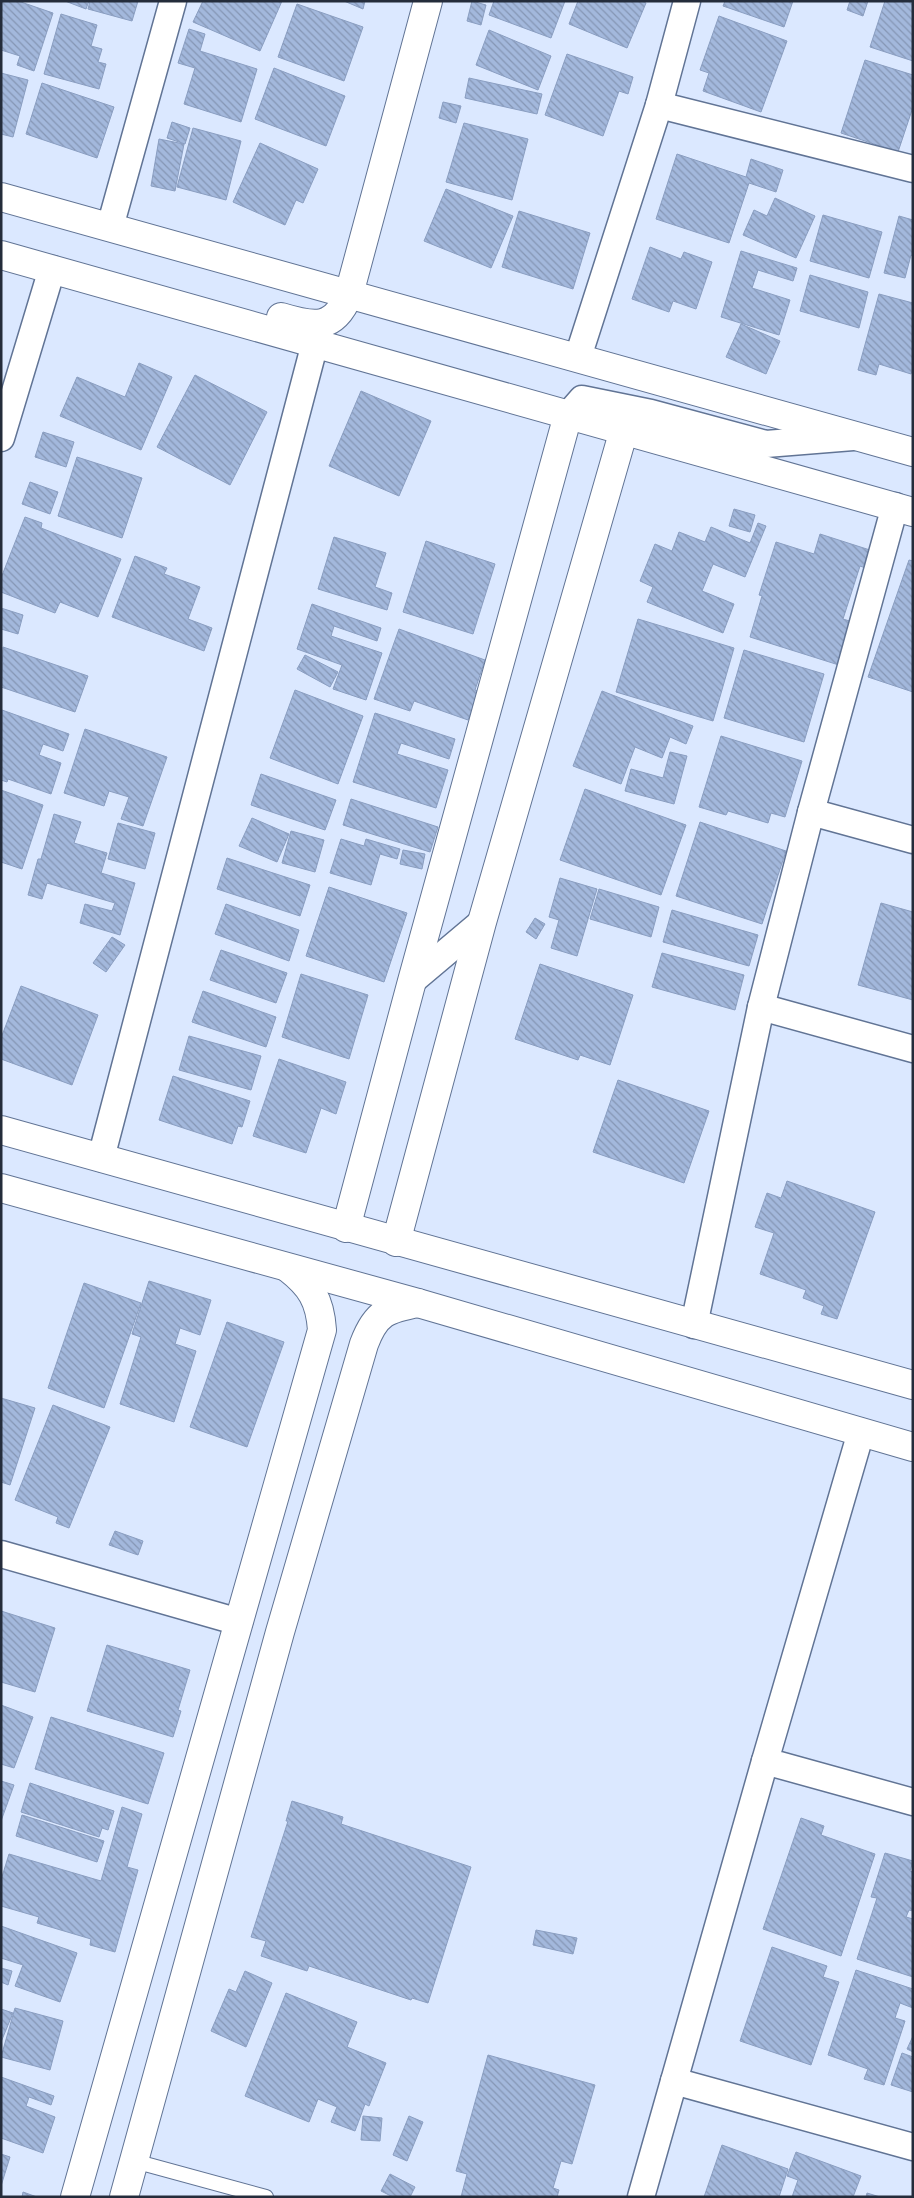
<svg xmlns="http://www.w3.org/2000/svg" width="914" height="2198" viewBox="0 0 914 2198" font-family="'Work Sans',sans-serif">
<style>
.building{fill:url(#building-back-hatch);stroke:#8a9ec1}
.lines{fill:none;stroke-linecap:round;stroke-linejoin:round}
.lane-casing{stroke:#617495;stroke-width:16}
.street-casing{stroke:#617495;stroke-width:29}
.secondary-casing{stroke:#617495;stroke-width:30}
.lane{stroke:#fff;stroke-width:14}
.street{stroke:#fff;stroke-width:26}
.secondary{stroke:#fff;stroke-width:28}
</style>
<defs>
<pattern id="building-back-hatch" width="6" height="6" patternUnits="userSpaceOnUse" patternTransform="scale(1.25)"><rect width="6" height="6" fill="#a3b8dc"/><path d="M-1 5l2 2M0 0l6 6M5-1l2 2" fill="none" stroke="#8596b4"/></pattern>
</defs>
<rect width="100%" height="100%" fill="#dbe8ff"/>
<g class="building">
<polygon points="1,1 18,1 53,13 34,71 17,65 20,56 1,50"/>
<polygon points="65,1 89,1 86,9"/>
<polygon points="90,1 138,1 132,21 88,9"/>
<polygon points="203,1 282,1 260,51 193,22"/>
<polygon points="344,1 365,1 363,9"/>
<polygon points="472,1 486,5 481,25 467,21"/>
<polygon points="494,1 565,1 551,38 489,15"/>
<polygon points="578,1 641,1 646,3 627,48 569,24"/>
<polygon points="725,1 793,1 784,27 723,6"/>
<polygon points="850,1 868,1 863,16 847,10"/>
<polygon points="885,1 913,1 913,61 870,47"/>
<polygon points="297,4 363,27 344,81 278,57"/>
<polygon points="61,14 97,25 91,46 102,49 98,62 106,64 99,89 44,74"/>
<polygon points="719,16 787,41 761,112 703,91 709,73 700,70"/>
<polygon points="189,29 205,34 200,51 257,69 241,122 184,104 195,68 178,63"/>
<polygon points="489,30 551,56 538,90 476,65"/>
<polygon points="567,54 633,77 628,94 619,91 603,136 545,115"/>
<polygon points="865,60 913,75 913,107 898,152 841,133"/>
<polygon points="274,68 345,96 326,146 255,119"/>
<polygon points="1,73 28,80 13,137 1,134"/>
<polygon points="469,78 542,94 537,114 465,98"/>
<polygon points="42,83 114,107 97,158 26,134"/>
<polygon points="443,102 461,106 456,123 439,118"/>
<polygon points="172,122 190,128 185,144 167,138"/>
<polygon points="464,123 528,139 512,200 446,182"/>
<polygon points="193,128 241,141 226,200 177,187"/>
<polygon points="159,139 184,144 175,191 151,186"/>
<polygon points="260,143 318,169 303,203 296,200 285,225 233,202"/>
<polygon points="677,154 746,177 751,159 783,170 776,192 749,183 729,243 656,219"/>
<polygon points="446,189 513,216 491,268 424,241"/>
<polygon points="775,198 815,216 796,258 743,235 754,210 767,216"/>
<polygon points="519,211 590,233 573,289 502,267"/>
<polygon points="823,215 882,232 869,278 810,261"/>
<polygon points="899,216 913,220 913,256 911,255 905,278 884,273"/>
<polygon points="650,247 681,259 684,252 712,262 696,309 673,301 669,312 632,299"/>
<polygon points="741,251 797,268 793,281 758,270 752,288 790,300 779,335 721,317"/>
<polygon points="810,275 868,292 859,328 800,311"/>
<polygon points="879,294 913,303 913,367 911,374 879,364 876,375 858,370"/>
<polygon points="741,324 780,341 766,374 726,357"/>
<polygon points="139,363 172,377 141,450 60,416 77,377 125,397"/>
<polygon points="195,375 267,412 230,485 157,447"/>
<polygon points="361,391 431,421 399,496 329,466"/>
<polygon points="43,432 74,442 66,467 35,457"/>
<polygon points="77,457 142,478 122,538 58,516"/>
<polygon points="30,482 58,492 50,514 22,504"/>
<polygon points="734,509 755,515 750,532 729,526"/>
<polygon points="25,517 42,523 41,528 121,559 98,617 60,602 55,613 1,592 1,578"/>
<polygon points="758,523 766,526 745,577 713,564 702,591 734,604 723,633 647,602 653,587 640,581 655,544 672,551 679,532 705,542 711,527 750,543"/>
<polygon points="820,534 873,551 868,569 860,566 843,619 856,623 842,666 750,637 762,596 759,595 776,542 814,554"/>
<polygon points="334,537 386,553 375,587 392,593 387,610 318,589"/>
<polygon points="426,541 495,564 473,634 403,612"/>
<polygon points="135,556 167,568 164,574 200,587 188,619 212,628 204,651 112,617"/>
<polygon points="909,560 913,561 913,692 868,677"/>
<polygon points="312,604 381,628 377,641 334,626 331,636 382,653 366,700 333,689 342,665 297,649"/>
<polygon points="1,608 23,615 18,634 1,629"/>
<polygon points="638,619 734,648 713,721 616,692"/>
<polygon points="399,629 485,660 475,690 479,692 468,720 414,701 410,711 374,699"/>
<polygon points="3,647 88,676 75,712 1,687"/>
<polygon points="744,650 824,674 804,742 724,718"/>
<polygon points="305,655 338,672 330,687 297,669"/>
<polygon points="295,690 363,716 338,784 270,758"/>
<polygon points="602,691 693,726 686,744 670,737 662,758 635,747 621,784 573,766"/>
<polygon points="2,710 69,734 63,751 43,744 39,755 61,763 51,794 8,779 7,782 1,780"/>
<polygon points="375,713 455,739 449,759 401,743 397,754 448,770 436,808 353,782"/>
<polygon points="85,729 167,757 143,826 121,819 129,797 109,791 104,806 64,793"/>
<polygon points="721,736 802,761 785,817 771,813 768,823 728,811 726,815 699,807"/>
<polygon points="670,752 687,756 674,804 625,791 631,769 663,778"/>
<polygon points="261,774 336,800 325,830 251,805"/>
<polygon points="585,789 686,825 661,895 560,860"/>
<polygon points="1,790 43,805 22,869 1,862"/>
<polygon points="351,799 438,827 430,852 343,825"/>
<polygon points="54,814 81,822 74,843 107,853 101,873 135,883 120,935 80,923 85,904 112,911 115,903 47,883 42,899 28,895 38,859 41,859"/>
<polygon points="252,818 289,834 277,862 239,846"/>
<polygon points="700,822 786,851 762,924 676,896"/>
<polygon points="118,823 155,833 145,869 108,859"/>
<polygon points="291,831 324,840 315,872 282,863"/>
<polygon points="341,839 364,846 366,839 400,849 397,859 380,854 371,885 330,873"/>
<polygon points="403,850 425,854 422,869 400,864"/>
<polygon points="227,858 310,885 300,916 217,889"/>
<polygon points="560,878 597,889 577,956 551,948 559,920 549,917"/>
<polygon points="329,887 407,913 384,982 306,956"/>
<polygon points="599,889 659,907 651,937 590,919"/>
<polygon points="881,903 913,912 913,1000 858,985"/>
<polygon points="226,904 299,930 289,961 215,934"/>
<polygon points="672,910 758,935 749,966 663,942"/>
<polygon points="535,918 545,924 536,939 526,932"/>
<polygon points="112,937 125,945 106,972 93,963"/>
<polygon points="221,950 287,973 276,1003 210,980"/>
<polygon points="662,953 744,975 735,1010 652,987"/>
<polygon points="540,964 633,995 610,1065 580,1055 578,1060 515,1039"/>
<polygon points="301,974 368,995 349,1059 282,1037"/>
<polygon points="21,986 98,1015 72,1085 1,1059 1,1038"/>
<polygon points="203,991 276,1017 266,1047 192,1022"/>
<polygon points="189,1036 261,1056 251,1090 179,1070"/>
<polygon points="279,1059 346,1082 336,1114 321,1108 306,1153 253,1136"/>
<polygon points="173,1076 250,1101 242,1127 238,1126 232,1144 159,1120"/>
<polygon points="618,1080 709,1111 684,1183 593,1152"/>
<polygon points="787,1181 875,1212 837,1319 821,1314 824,1306 803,1298 806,1290 760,1274 774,1233 755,1227 767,1193 781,1198"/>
<polygon points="149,1281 211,1300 200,1335 180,1328 175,1344 196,1351 174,1422 120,1404 141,1337 132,1334"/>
<polygon points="84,1283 141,1303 104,1408 48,1388"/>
<polygon points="227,1322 284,1342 247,1447 190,1427"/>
<polygon points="1,1398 35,1408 10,1485 1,1482"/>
<polygon points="53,1405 110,1427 69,1528 56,1523 58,1517 15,1500"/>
<polygon points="115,1531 143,1541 138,1555 109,1545"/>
<polygon points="1,1611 55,1628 35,1692 1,1682"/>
<polygon points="107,1645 190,1670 178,1710 181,1711 173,1737 87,1711"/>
<polygon points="1,1705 33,1717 14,1768 1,1764"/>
<polygon points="51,1717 164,1753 148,1804 35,1769"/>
<polygon points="1,1781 14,1785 1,1821"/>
<polygon points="30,1783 114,1811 108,1830 102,1828 99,1837 21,1812"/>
<polygon points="292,1801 343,1817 341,1824 471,1867 428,2003 412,1998 411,2000 309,1966 307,1971 261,1956 266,1941 251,1937 288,1821 286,1821"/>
<polygon points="122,1807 142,1814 127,1867 138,1870 115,1952 90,1945 91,1939 37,1923 39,1917 1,1906 1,1880 9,1854 101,1881"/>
<polygon points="22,1815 104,1841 97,1862 16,1836"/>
<polygon points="801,1818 824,1826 821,1835 875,1854 841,1956 763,1929"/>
<polygon points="885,1853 913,1861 910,1871 913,1872 913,1911 909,1910 906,1917 913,1919 913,1977 857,1959 877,1898 871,1897"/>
<polygon points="1,1926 77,1953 60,2002 15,1986 23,1965 1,1958"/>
<polygon points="536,1930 577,1938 573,1954 533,1945"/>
<polygon points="772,1947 827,1966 823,1977 839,1982 811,2065 740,2041"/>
<polygon points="1,1968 12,1971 8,1985 1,1982"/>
<polygon points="856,1970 913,1989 913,2008 900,2003 895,2018 905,2021 884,2085 864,2079 868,2069 828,2055"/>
<polygon points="245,1971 272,1983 246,2047 211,2031 229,1989 236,1992"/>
<polygon points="286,1993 357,2022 347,2047 386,2063 369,2106 365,2104 355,2131 331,2122 337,2107 318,2099 309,2122 245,2096"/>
<polygon points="15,2008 63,2021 50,2070 1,2057"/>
<polygon points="1,2009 13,2013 1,2042"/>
<polygon points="913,2036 913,2052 907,2049"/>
<polygon points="902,2053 913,2057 913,2092 891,2085"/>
<polygon points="488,2055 595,2085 572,2164 561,2161 553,2188 559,2190 557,2197 461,2197 467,2174 456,2171"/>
<polygon points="1,2077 54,2096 51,2105 29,2097 26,2106 55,2117 43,2153 1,2138"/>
<polygon points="363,2116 382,2118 380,2141 361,2140"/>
<polygon points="409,2116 423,2122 407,2161 393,2155"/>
<polygon points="722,2145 788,2169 779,2197 704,2197"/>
<polygon points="796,2152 861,2176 853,2197 792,2197 798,2180 787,2176"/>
<polygon points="1,2154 10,2157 1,2186"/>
<polygon points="390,2174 415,2187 410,2197 393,2197 381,2191"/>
<polygon points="23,2192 37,2197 22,2197"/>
<polygon points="867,2193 880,2197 866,2197"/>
</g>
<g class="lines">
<g class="lane-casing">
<polyline id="lane" points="134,2161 266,2197"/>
</g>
<g class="street-casing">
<g id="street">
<polyline points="687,1 659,105 913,169"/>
<polyline points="110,227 173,1"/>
<polyline points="578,357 659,105"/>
<polyline points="568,415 582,399 651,413 766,444 853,437"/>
<polyline points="1,438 52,269"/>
<polyline points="811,812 913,840"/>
<polyline points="412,981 482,922"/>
<polyline points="761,1007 913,1049"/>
<polyline points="101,1158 315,343"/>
<polyline points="694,1325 761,1007 811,812 895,506"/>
<polyline points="861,1432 765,1761 913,1802"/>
<polyline points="1,1554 239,1622"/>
<polyline points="674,2081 913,2147"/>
<polyline points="641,2197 765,1761"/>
</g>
</g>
<g class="secondary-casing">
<g id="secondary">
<polyline points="1,197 913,452"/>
<polyline points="1,255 913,512"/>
<path d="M 281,317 C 314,327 334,331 349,294 L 428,1"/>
<polyline points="1,1130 913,1385"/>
<polyline points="1,1188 418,1303 913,1447"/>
<polyline points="346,1228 412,981 568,415"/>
<polyline points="396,1242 482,922 624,430"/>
<path d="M 75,2197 L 322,1330 C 320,1300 311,1286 288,1268"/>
<path d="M 124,2197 L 280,1632 L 364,1344 C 376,1312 387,1309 418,1303"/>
</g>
</g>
<use href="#lane" class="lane"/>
<use href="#street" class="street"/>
<use href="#secondary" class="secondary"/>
</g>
<rect width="914" height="2198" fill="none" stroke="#242c3b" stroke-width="5"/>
</svg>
